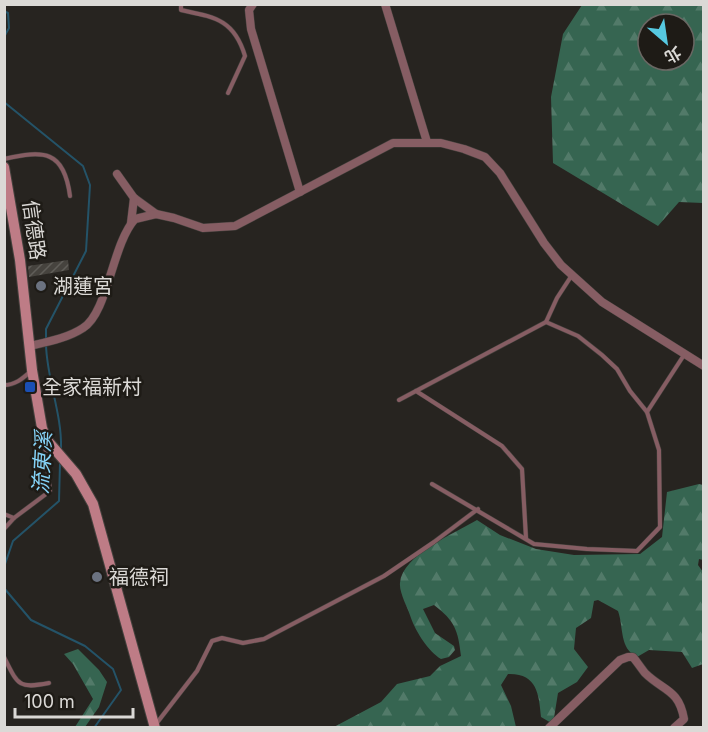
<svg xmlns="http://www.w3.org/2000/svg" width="708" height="732" viewBox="0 0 708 732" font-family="Inter,'Noto Sans TC',sans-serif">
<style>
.forest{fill:url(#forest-firs);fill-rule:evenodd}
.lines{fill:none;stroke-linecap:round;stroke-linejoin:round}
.stream{stroke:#245368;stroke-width:2}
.building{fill:url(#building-hatch)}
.lane-casing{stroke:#44413d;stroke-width:5}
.street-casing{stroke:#44413d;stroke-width:9}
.secondary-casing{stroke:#44413d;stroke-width:12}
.lane{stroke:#865d63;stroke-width:4}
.street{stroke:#865d63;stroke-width:8}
.secondary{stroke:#be7c86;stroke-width:10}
.worship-dot{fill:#6b7280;stroke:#1e1b16;stroke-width:2}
.transit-dot{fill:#1a4fb4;stroke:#1e1b16;stroke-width:2}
.labels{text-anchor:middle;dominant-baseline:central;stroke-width:5;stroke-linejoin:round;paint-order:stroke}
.street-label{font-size:20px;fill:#dbd9d6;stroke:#1e1b16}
.poi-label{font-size:20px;fill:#dbd9d6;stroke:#1e1b16;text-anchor:start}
.water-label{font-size:21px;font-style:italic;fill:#85d2f6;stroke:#1e1b16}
</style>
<defs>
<pattern id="forest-firs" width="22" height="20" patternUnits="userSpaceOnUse" patternTransform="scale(1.5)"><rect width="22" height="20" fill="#366551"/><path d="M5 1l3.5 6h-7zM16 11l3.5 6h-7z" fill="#527a69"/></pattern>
<pattern id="building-hatch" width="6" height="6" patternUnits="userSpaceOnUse" patternTransform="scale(1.5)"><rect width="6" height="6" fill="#46433e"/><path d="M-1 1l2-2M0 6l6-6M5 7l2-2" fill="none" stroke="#605e59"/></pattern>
</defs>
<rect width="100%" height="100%" fill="#272420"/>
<g class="forest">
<path d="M 582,5 L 703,5 L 703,203 L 679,202 L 658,226 L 553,163 L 551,97 L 563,34 ZM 648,24 L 684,24 L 684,60 L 648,60 Z"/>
<path d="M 699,484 L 703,485 L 703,560 L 699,559 L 698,565 L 703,572 L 703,664 L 692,668 L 682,652 L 649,650 L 637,657 C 619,648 624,628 618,611 L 598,600 L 594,601 L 591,618 L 576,628 L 574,649 L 588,667 L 577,682 L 558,693 L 553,724 L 541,717 C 539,694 537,673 508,674 L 501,685 L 511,706 L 516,727 L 332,728 L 381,702 L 397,684 L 430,676 L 440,666 L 461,656 C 458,630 455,621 434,605 L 423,609 L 435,633 L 454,646 L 455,650 L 449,657 L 441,659 C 428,651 416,632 411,618 C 408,608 399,593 400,583 C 402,555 455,533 477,520 L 500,535 L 536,549 L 574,555 L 640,554 L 662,537 L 667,492 Z"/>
<polygon points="78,649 99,670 107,682 99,707 85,727 75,727 93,699 73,664 64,654"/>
</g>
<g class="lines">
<g class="stream">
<polyline points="4,11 8,13 9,28 4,37"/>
<polyline points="4,102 83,166 90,185 86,251 46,329 46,339"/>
<path d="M 46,345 C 47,380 62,414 61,448"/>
<polyline points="4,567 13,541 59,501 60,463"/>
<polyline points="4,588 31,620 85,646 113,669 121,690 94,728"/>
</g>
</g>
<polygon class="building" points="68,260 69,270 29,277 28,266"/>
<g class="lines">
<g class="lane-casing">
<g id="lane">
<path d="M 181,4 L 181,10 C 214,17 234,19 245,56 L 228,93"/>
<path d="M 4,159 C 44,150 64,150 70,196"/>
<path d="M 4,385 C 15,385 22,379 30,372"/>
<polyline points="416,391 502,446 522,469 526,538"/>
<polyline points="399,400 546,322"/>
<polyline points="647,412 684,355"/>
<polyline points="432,484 534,544 587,549 637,551 660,527 659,450 647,412 630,391 617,369 602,355 578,336 546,322 557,298 572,275"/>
<polyline points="4,514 14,518"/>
<polyline points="4,529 14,518 50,491 45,444"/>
<path d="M 4,657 C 18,685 18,689 49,683"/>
<polyline points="156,724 197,671 212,641 222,638 243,643 264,639 384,576 434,542 478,509"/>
</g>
</g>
<g class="street-casing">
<g id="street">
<polyline points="253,4 249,10 251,29 300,192"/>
<polyline points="385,4 427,142"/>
<polyline points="117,174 134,198 156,214"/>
<polyline points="131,223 134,198"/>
<path d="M 30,346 C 47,342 68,338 83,328 C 108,313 112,244 135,219 L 156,214 L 174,218 L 203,228 L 235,226 L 393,143 L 441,143 L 464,149 L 485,157 L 500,173 L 544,243 L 561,265 L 602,302 L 704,366"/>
<path d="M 549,728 L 620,660 L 628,657 L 633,657 C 637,662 641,668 645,673 C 663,691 679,689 684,719 L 674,728"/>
</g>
</g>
<g class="secondary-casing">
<polyline id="secondary" points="4,167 20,260 32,370 42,428 46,439 76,474 93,504 155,728"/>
</g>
<use href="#lane" class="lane"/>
<use href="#street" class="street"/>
<use href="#secondary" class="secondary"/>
</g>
<g class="worship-dot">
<circle cx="41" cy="286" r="6"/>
<circle cx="97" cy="577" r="6"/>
</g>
<rect class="transit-dot" x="24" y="381" width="12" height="12" rx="3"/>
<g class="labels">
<g class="street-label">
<text transform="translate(34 230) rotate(82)">信德路</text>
</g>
<g class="poi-label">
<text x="53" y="286">湖蓮宮</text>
<text x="42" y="387">全家福新村</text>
<text x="109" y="577">福德祠</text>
</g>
<g class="water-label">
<text transform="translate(42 463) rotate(-87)">流東溪</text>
</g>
</g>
<rect width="708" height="732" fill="none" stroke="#dbd9d6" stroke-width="12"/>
<g transform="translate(666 42) rotate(151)"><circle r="28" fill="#1e1b16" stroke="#6a6763" stroke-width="1.5"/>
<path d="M0-4.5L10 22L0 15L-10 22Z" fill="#56c9e1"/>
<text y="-9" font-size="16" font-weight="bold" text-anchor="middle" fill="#dbd9d6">北</text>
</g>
<path d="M15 708v9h118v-9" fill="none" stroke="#dbd9d6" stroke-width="3"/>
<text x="24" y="708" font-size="18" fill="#dbd9d6" stroke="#1e1b16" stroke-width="4.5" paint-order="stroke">100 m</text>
</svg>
